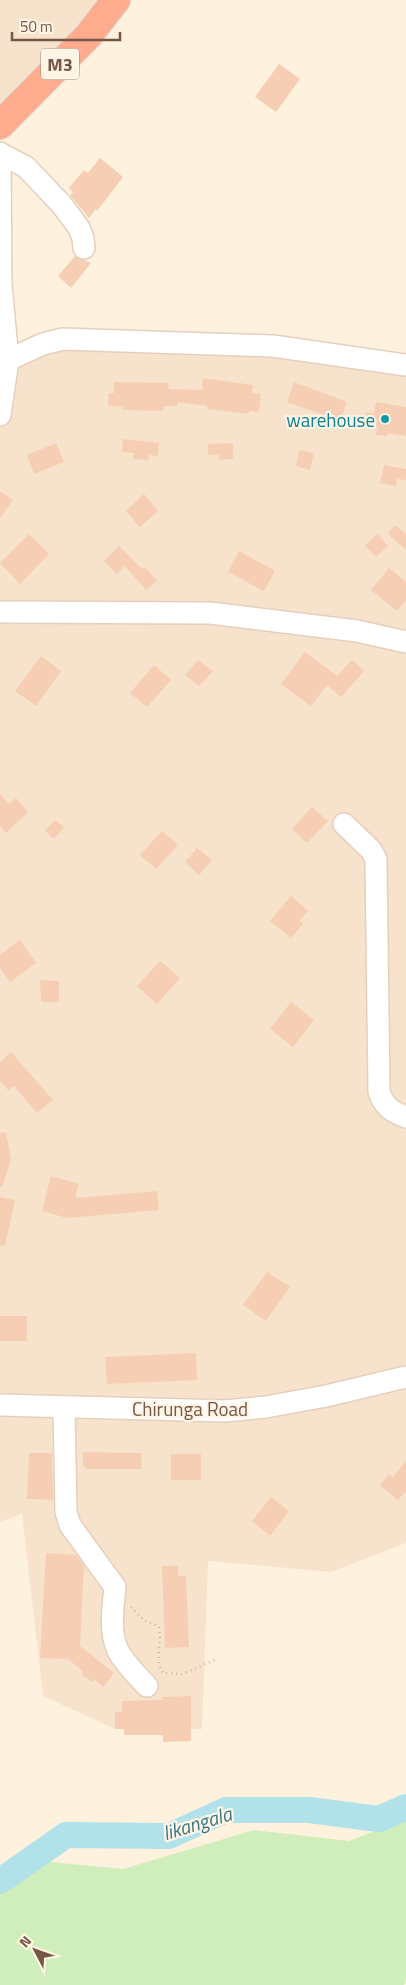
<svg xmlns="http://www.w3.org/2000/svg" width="406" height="1985" viewBox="0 0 406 1985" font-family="'Titillium Web',sans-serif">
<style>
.residential{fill:#f7e3cc}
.green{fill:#d0edbc}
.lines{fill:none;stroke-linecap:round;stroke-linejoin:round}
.river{stroke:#b1e1e9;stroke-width:26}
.building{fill:#f6ceb3}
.minor-casing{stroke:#e5cfbd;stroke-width:24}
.highway-casing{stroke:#ded6d2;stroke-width:30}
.path{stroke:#dbb197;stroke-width:2.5;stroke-dasharray:1 4;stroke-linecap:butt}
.minor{stroke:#fff;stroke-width:21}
.highway{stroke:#ffac8e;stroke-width:28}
.culture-dot{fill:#0f9aa8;stroke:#fff5e6;stroke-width:2}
.labels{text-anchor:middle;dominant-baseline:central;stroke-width:4.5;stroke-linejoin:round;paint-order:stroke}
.shield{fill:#fff5e6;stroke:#9f8675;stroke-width:1}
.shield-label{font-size:18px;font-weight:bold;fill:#765644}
.culture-label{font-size:19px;fill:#0d838f;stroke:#fff5e6;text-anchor:end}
.street-label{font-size:19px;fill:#765644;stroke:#fff5e6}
.water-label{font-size:20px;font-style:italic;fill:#397885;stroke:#fff5e6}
</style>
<rect width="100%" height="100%" fill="#fef2de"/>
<g class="residential">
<polygon points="0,0 101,0 79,29 0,109"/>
<polygon points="51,341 406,365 406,1543 331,1572 208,1561 202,1729 115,1729 43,1696 22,1514 0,1522 0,360"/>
</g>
<polygon class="green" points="406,1819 406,1979 404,1985 0,1985 0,1886 40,1861 123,1869 254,1830 349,1841"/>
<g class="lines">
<polyline class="river" points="0,1881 66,1835 169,1836 226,1810 309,1810 379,1819 406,1807"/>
</g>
<g class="building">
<polygon points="279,64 300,79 276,112 255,97"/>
<polygon points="100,158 123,177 97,211 96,209 89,218 70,195 73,192 69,188 84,170 88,173"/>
<polygon points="75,256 91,263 71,288 58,276"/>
<polygon points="203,378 253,385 252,393 261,394 259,412 249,411 249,414 207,409 207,406 177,402 177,406 164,406 163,411 123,410 123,407 108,405 109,393 114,393 114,382 169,383 168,389 202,390"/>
<polygon points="294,382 347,402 340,421 287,402"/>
<polygon points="376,402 406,407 406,436 388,433 387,436 376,435 377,427 363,426 366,412 374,413"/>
<polygon points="123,439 159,443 158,456 149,455 148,460 133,459 134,453 122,452"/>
<polygon points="56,443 64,462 34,474 27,455"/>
<polygon points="233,443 233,459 219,460 219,454 208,455 208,444"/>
<polygon points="299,450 314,453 310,470 296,466"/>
<polygon points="384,465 406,469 406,480 397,479 396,486 380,483"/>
<polygon points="0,491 13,500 0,518"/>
<polygon points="144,494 158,511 140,527 126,511"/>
<polygon points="395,525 406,534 406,550 388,534"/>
<polygon points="29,534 49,554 20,584 0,563"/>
<polygon points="378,534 388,546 376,557 365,545"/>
<polygon points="119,546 142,569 145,567 157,581 146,590 125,566 117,574 104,561"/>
<polygon points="239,551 275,571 264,591 228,572"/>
<polygon points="389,568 406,582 406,600 397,611 371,590"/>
<polygon points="305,652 337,676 352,660 364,671 341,697 327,685 311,706 281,684"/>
<polygon points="41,656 61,671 36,706 15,691"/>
<polygon points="198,660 213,671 199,686 185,675"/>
<polygon points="154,665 171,680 147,707 130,693"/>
<polygon points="0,794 9,804 16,798 28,812 6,833 0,826"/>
<polygon points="312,807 328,821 307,843 292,829"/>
<polygon points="55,820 64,827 54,839 45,831"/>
<polygon points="162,831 178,845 156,869 140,855"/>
<polygon points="197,848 212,860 199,875 185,862"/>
<polygon points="291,896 308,911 299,921 303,924 291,938 270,921"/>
<polygon points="20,940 36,963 10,982 0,968 0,955"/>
<polygon points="160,961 180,978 157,1004 137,986"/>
<polygon points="40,980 59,981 59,1002 41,1002"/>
<polygon points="291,1002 314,1020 293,1047 270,1029"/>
<polygon points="11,1052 53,1100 37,1113 14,1086 8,1090 0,1081 0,1062"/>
<polygon points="6,1132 11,1160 2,1187 0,1187 0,1133"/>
<polygon points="51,1176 79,1184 75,1198 157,1191 159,1210 67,1218 42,1211"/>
<polygon points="0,1197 15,1200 5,1246 0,1245"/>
<polygon points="267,1272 290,1287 266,1321 243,1305"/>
<rect x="0" y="1316" width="27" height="25"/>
<polygon points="196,1353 197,1380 107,1384 105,1357"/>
<polygon points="83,1452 141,1453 142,1469 87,1469 83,1465"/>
<polygon points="29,1453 52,1453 53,1500 27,1499"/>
<rect x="171" y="1454" width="30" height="26"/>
<polygon points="406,1461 406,1491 398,1500 380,1485 389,1474 393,1477"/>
<polygon points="271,1497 289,1511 270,1536 252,1521"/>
<polygon points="46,1553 76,1555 84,1565 80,1646 114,1673 103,1687 94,1679 92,1682 81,1674 83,1671 68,1659 40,1658"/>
<polygon points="162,1566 178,1566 178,1576 186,1576 189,1647 165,1648"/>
<polygon points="191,1696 191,1741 163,1742 163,1735 124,1735 124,1729 115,1729 115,1712 122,1712 122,1701 162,1700 162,1697"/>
</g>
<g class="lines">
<g class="minor-casing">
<g id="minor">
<polyline points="0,153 1,284 8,360 0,415"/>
<polyline points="1,154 26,167 62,205 79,228 83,238 84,248"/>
<polyline points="8,360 43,344 63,339 273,346 406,365"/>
<polyline points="0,612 210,613 357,631 406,642"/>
<path d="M 344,824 L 371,850 L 376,859 L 379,1091 C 383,1106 392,1112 406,1117"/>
<polyline points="0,1405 225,1411 266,1407 326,1396 406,1377"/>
<path d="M 64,1407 L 66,1512 L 70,1525 L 115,1587 C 113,1608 108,1637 121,1656 C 129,1667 138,1677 147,1686"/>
</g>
</g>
<g class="highway-casing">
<polyline id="highway" points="0,125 88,36 116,0"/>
</g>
<path class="path" d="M 131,1607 L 144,1620 L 159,1627 C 162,1642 154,1659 163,1673 L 182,1674 L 215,1660"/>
<use href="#minor" class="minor"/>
<use href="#highway" class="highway"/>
</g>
<circle class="culture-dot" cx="385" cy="419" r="5"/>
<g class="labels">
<rect class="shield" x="41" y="48.5" width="38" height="31" rx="4"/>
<g class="shield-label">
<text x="60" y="64">M3</text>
</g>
<g class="culture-label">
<text x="375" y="419">warehouse</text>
</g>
<g class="street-label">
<text x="190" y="1408">Chirunga Road</text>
</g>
<g class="water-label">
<text transform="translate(197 1823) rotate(-17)">likangala</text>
</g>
</g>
<g transform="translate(35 1950) rotate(311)" stroke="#fff5e6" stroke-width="4" paint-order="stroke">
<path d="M0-4L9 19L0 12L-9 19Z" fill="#765644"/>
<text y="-8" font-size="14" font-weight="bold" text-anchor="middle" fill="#765644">N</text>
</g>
<path d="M12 32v8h108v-8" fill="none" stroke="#765644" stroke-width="2.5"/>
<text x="20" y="32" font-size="15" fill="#765644" stroke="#fff5e6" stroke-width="4" paint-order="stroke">50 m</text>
</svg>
